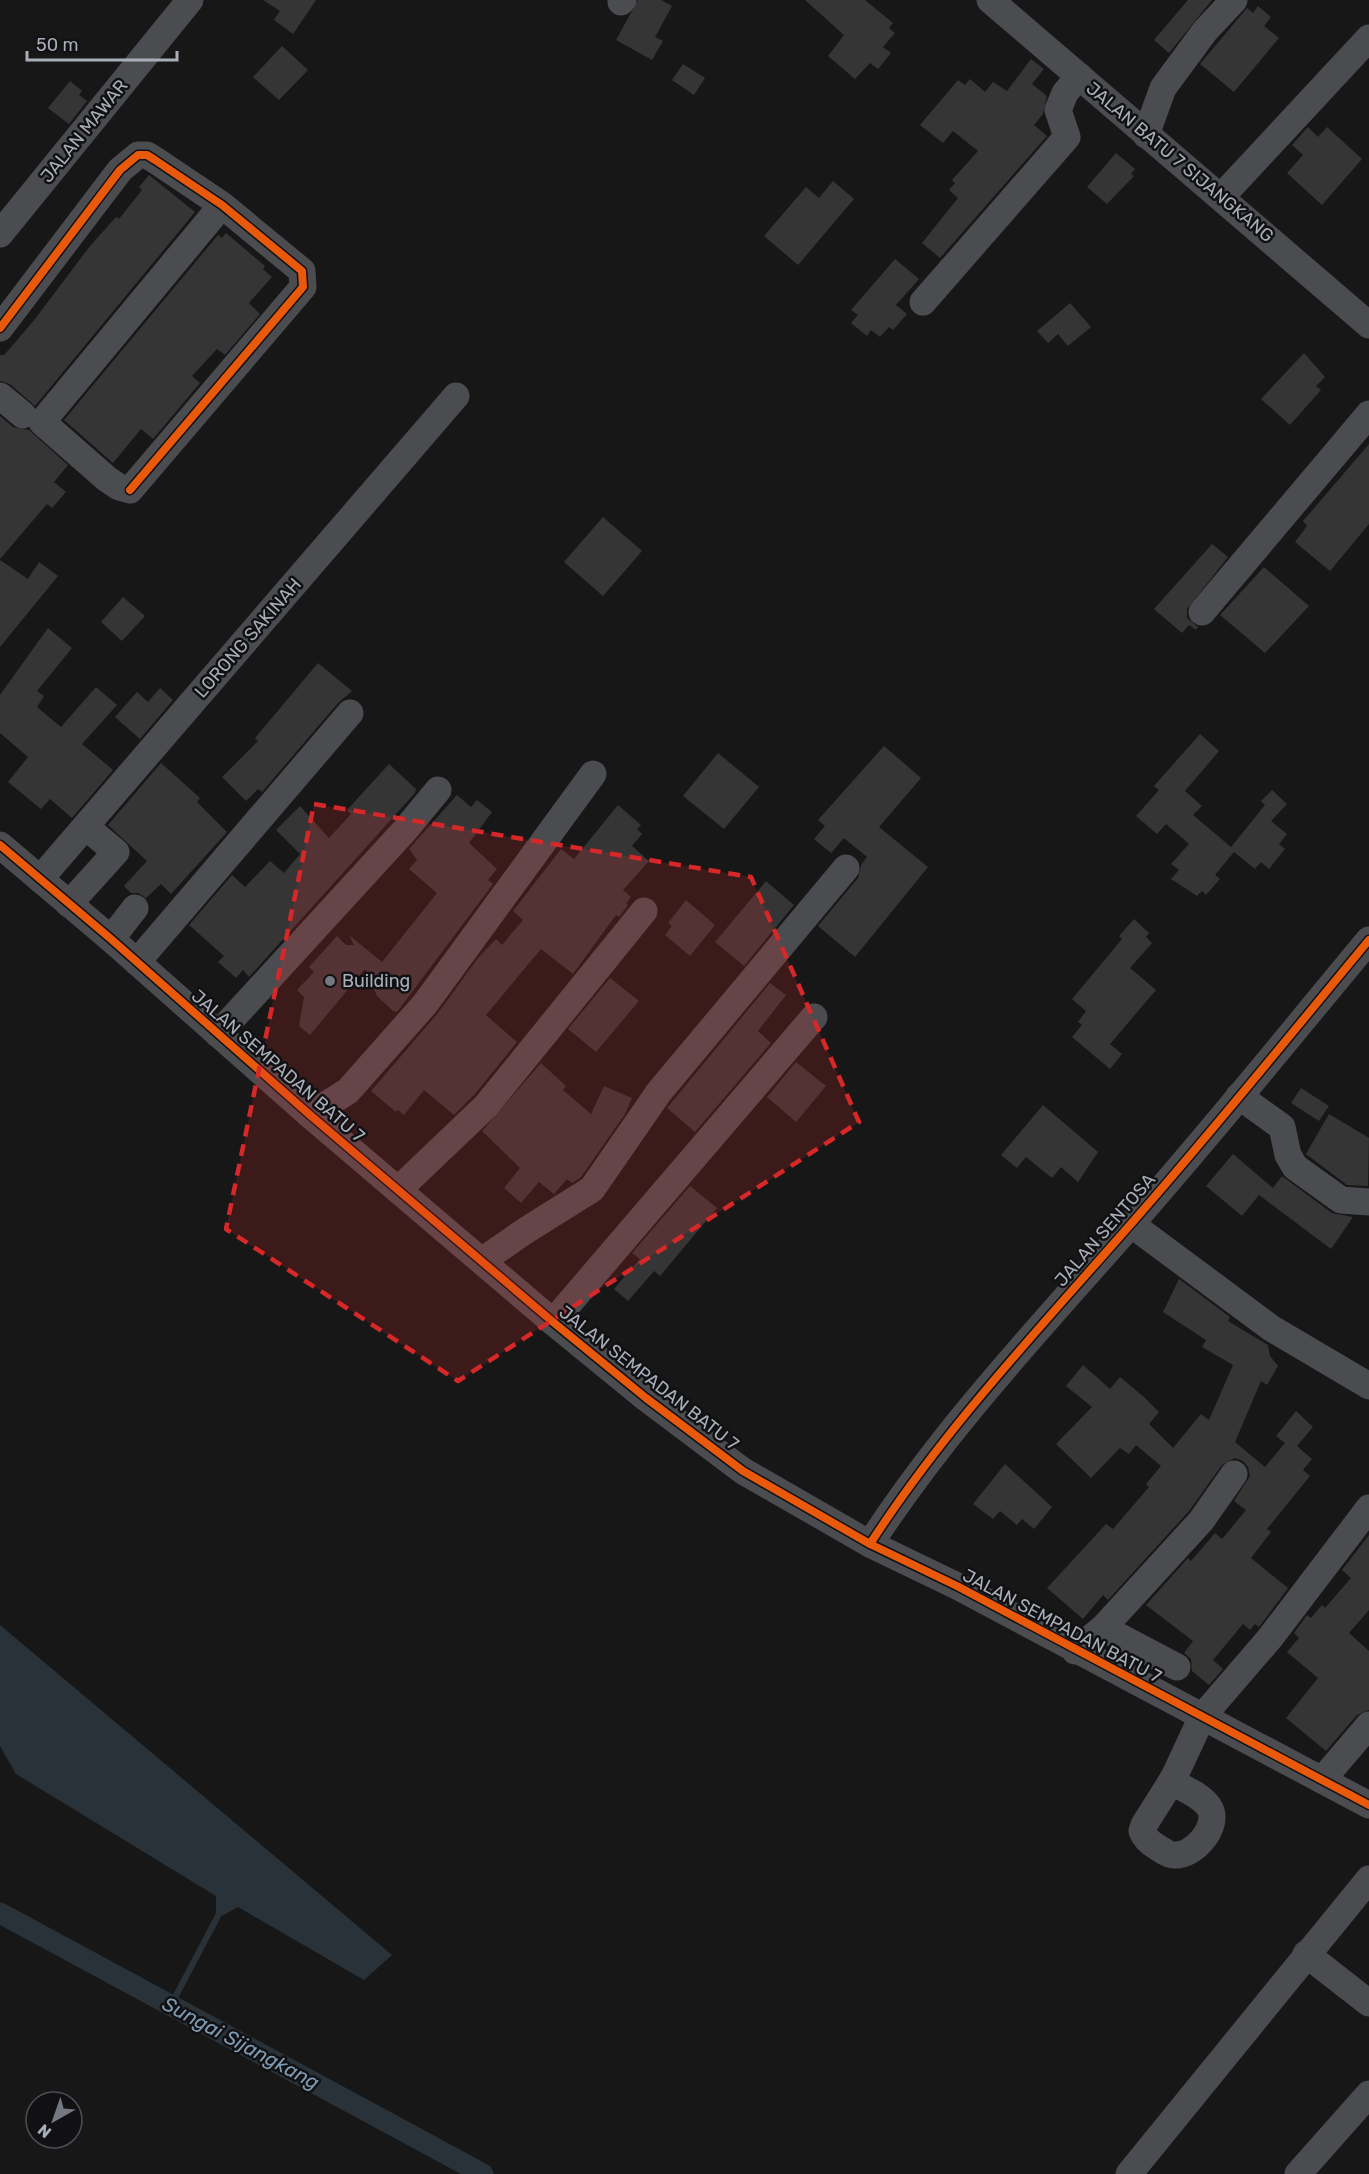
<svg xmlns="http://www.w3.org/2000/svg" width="1369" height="2174" viewBox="0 0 1369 2174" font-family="Rubik,sans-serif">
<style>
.water{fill:#2a3239}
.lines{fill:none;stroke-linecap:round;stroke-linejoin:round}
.stream{stroke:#2a3239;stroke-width:6}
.canal{stroke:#2a3239;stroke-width:21}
.building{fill:#353536}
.minor{stroke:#4b4c50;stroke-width:27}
.cycleway-casing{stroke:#111113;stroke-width:11}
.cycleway{stroke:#e8590c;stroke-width:8}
.marked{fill:#d62828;fill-opacity:0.2;stroke:#d62828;stroke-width:4.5;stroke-dasharray:12 8;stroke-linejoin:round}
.poi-dot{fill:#757880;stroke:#111113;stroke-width:2}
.labels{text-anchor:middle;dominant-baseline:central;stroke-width:5;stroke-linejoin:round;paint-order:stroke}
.street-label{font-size:18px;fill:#a8adb8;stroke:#111113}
.poi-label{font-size:18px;fill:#a8adb8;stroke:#111113;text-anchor:start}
.water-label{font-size:20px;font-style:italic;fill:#7f9bb3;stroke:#111113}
</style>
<rect width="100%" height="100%" fill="#171717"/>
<polygon class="water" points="0,1625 392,1955 364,1980 238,1907 216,1919 216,1896 16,1774 0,1746"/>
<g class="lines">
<polyline class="stream" points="171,2005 220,1912"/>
<polyline class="canal" points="0,1913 483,2174"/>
</g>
<g class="building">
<polygon points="263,0 316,0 293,34 274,20 280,11"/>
<polygon points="638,0 661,0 672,6 655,37 663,41 652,60 616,40"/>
<polygon points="805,0 865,0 893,23 889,28 895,33 883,47 891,53 878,69 870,63 855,79 828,56 844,35"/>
<polygon points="1188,0 1212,0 1169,53 1154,40"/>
<polygon points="1258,6 1271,17 1264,26 1279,38 1234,92 1200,64 1247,8 1253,13"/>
<polygon points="282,46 308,70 279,100 253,77"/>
<polygon points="1031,59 1044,69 1032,84 1047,96 1043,114 1034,125 1047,136 940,258 922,243 958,198 949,190 955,183 952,180 978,151 953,131 943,143 920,125 958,80 965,85 970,79 985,92 993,82 1007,91"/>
<polygon points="683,64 705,78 694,95 672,80"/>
<polygon points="70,81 82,91 79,95 87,101 69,124 48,108"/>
<polygon points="1308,127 1318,137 1327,127 1362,159 1322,205 1287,173 1303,155 1292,145"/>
<polygon points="1116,153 1135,169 1131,174 1134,176 1107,204 1087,187"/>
<polygon points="149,175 195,212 35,406 10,384 0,381 0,355 4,355 12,346 35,319 90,246 116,217 119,219 142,190 139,187"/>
<polygon points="833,181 854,199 798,265 764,236 806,187 819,198"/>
<polygon points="226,233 265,266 263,269 272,277 249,303 260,314 225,355 217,349 192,376 200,383 153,439 141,429 113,463 64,420 218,235 222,238"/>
<polygon points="895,259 919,279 896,305 907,314 893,330 889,327 880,337 871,330 867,336 851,323 858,315 851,310"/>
<polygon points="1070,303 1091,327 1068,346 1058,334 1048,343 1037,331"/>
<polygon points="1304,353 1325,377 1316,386 1321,390 1290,425 1261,399"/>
<polygon points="0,416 13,427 29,430 68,465 54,482 66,492 52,508 47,504 0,559"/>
<polygon points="1369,444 1369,524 1330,571 1295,542 1307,526 1303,521"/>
<polygon points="603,517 642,551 603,596 564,562"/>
<polygon points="1212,544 1228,557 1187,609 1187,618 1198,627 1196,630 1189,625 1182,633 1154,609"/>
<polygon points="0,560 28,579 39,562 58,576 0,647"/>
<polygon points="1264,567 1309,606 1265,653 1220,615"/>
<polygon points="123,597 145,616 122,641 101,622"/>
<polygon points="48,628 72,648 37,691 44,696 37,707 61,727 96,687 117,705 82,744 113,770 72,818 50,799 41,809 8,782 28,757 0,733 0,695"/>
<polygon points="318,663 352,691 338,703 262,792 258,789 246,801 222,777 258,741 255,738"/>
<polygon points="160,688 173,700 140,739 115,717 137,692 148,702"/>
<polygon points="1200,734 1219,751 1185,791 1202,806 1193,815 1231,847 1265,805 1261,801 1272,790 1287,804 1271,821 1287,834 1279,844 1285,849 1269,869 1261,862 1255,869 1234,852 1215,875 1220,879 1206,895 1202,891 1197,896 1171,879 1179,870 1171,864 1189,844 1166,824 1157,834 1136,816 1159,790 1154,786"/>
<polygon points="884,746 921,778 879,827 928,867 855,957 818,926 858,878 861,865 867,857 844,838 831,853 814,839 825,826 818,820"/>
<polygon points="718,753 759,787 724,829 683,796"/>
<polygon points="161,763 200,798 197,802 227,832 171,894 161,884 146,898 138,893 131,893 124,886 147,861 108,825"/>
<polygon points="389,764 416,789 415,793 249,977 243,970 236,978 218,962 224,956 189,925 232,875 245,887 270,861 284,873 300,854 276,830 300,806 329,838 351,814 347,810"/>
<polygon points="457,795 471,807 477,800 492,812 469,843 497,869 488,880 493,884 397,1012 393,1011 377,996 365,969 310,1035 299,1026 304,997 297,990 314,972 309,967 337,936 346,945 354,945 349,935 382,962 437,893 409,869 417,860 409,849"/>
<polygon points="618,805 641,825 637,829 642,834 632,846 649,861 623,890 631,897 626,904 628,905 619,917 616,915 573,974 541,949 486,1015 517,1042 474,1095 454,1115 424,1090 404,1115 398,1110 396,1112 371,1091 438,1013 478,958 496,939 502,945 523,920 513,911 561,849 574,859"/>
<polygon points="766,881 794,905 744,966 715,942"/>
<polygon points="686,900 715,925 690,956 665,935 672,926 668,923"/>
<polygon points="1134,919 1149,933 1146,937 1152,943 1130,968 1156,990 1110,1044 1122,1054 1110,1069 1072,1037 1082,1025 1078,1022 1086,1011 1072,999 1122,939 1119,936"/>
<polygon points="610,978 639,1001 596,1052 568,1029"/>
<polygon points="770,983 786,995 758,1031 771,1043 695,1132 667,1108"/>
<polygon points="796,1062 826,1086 796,1122 767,1097"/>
<polygon points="541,1063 566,1086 563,1090 591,1114 604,1086 632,1098 625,1114 581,1177 572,1183 567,1179 554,1194 539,1182 521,1203 504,1188 520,1168 482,1131"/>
<polygon points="1301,1088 1329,1106 1319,1121 1291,1103"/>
<polygon points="1043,1105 1098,1152 1078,1182 1061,1167 1052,1178 1026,1157 1017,1168 1001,1155"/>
<polygon points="1329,1114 1369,1138 1368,1186 1347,1185 1306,1154"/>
<polygon points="1233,1154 1273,1188 1282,1176 1332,1213 1353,1217 1331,1249 1259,1195 1242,1216 1206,1186"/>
<polygon points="690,1186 717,1208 660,1276 654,1271 628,1301 614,1289 640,1259 632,1253"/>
<polygon points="1179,1279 1230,1317 1228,1321 1268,1345 1270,1356 1278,1366 1267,1385 1261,1381 1235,1442 1265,1467 1285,1443 1276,1436 1296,1411 1313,1427 1297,1446 1312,1459 1303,1470 1310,1476 1267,1529 1271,1532 1251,1558 1288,1588 1259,1627 1255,1624 1250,1630 1243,1624 1213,1660 1223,1669 1209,1685 1192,1671 1191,1659 1184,1653 1193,1641 1146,1605 1188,1558 1191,1561 1215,1533 1222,1539 1246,1510 1234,1501 1250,1476 1248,1467 1243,1461 1235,1458 1222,1465 1189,1511 1108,1600 1103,1595 1083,1619 1047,1588 1106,1524 1113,1529 1149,1487 1146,1484 1161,1466 1136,1445 1129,1454 1120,1448 1091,1478 1056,1444 1092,1407 1066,1386 1083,1365 1110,1389 1120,1377 1145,1398 1159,1412 1149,1424 1173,1448 1201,1414 1209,1420 1233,1365 1202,1347 1206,1340 1163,1312"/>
<polygon points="1005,1464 1052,1507 1034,1529 1022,1519 1017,1525 1000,1511 993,1519 973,1504"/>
<polygon points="1369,1535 1369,1610 1349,1633 1369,1651 1369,1710 1357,1715 1326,1751 1286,1718 1318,1678 1287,1652 1299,1638 1294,1633 1307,1615 1311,1618 1322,1605 1325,1608 1351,1578 1342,1570"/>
</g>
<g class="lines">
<g class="minor">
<polyline points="990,0 1369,325"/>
<polyline points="621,2 623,0"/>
<polyline points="1146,135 1163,88 1205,31 1234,0"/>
<polyline points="1222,196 1369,38"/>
<polyline points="0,234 190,0"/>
<polyline points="923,302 1067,137 1058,110 1065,93 1079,76"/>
<polyline points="0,328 120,170 138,155 147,155 155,160 222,205 302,271 303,287 130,490 119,487 107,479 42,422 222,205"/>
<polyline points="0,396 23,415"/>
<polyline points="1202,612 1369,414"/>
<polyline points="0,845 111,939 310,1115 553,1322 646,1398 743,1471 870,1544 957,1586 1369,1805"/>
<polyline points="40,879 456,396"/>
<polyline points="69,904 116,852 86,827"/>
<polyline points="111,939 135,908"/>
<polyline points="137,962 350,713"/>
<polyline points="218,1034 405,830 438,790"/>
<polyline points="1239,1096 1282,1127 1288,1155 1295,1167 1341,1200 1369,1202"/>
<polyline points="310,1115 348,1091 425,1004 593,774"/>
<polyline points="398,1190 486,1106 644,911"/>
<polyline points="1131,1224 1271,1328 1369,1386"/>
<polyline points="483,1260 525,1231 592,1189 659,1092 846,868"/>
<polyline points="553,1322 814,1017"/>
<path d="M 870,1544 C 945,1428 1040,1328 1130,1225 C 1212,1132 1290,1035 1369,940"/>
<polyline points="1103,1628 1177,1667"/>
<polyline points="1075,1651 1103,1628 1201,1521 1234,1474"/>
<polyline points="1322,1780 1369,1725"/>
<path d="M 1171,1782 C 1183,1788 1201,1795 1209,1807 C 1221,1825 1194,1857 1174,1855 C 1168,1855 1162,1850 1157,1847 C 1150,1843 1145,1839 1142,1831 L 1144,1825 L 1171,1782 L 1175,1775 L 1202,1717 L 1270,1638 L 1369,1508"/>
<polyline points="1306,1954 1369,2003"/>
<polyline points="1129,2174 1369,1879"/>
<polyline points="1298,2174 1369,2094"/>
</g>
<g class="cycleway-casing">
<g id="cycleway">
<polyline points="0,328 120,170 138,155 147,155 155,160 222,205 302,271 303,287 130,490"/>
<polyline points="0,845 111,939 310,1115 553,1322 646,1398 743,1471 870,1544 957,1586 1369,1805"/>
<path d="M 870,1544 C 945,1428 1040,1328 1130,1225 C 1212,1132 1290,1035 1369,940"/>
</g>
</g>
<use href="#cycleway" class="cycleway"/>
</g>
<path class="marked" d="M 314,804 L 751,877 L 859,1122 L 458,1381 L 226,1229 Z"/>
<circle class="poi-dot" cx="330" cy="981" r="6"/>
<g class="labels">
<g class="street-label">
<text transform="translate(84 131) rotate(-51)">JALAN MAWAR</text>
<text transform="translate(1180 162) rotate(40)">JALAN BATU 7 SIJANGKANG</text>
<text transform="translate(248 638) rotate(-49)">LORONG SAKINAH</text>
<text transform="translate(278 1066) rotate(41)">JALAN SEMPADAN BATU 7</text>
<text transform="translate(1105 1230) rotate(-49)">JALAN SENTOSA</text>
<text transform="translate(649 1378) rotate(38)">JALAN SEMPADAN BATU 7</text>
<text transform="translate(1062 1626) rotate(28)">JALAN SEMPADAN BATU 7</text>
</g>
<g class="poi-label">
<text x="342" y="981">Building</text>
</g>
<g class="water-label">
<text transform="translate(241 2043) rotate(28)">Sungai Sijangkang</text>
</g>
</g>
<g transform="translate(54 2120) rotate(220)"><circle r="28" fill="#111113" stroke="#4d4f55" stroke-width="1.5"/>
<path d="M0-4.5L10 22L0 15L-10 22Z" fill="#757880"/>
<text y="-9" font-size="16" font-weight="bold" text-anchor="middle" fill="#a8adb8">N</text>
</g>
<path d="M27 51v9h150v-9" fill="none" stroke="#a8adb8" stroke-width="3"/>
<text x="36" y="51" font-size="18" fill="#a8adb8" stroke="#111113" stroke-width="4.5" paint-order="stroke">50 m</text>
</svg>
